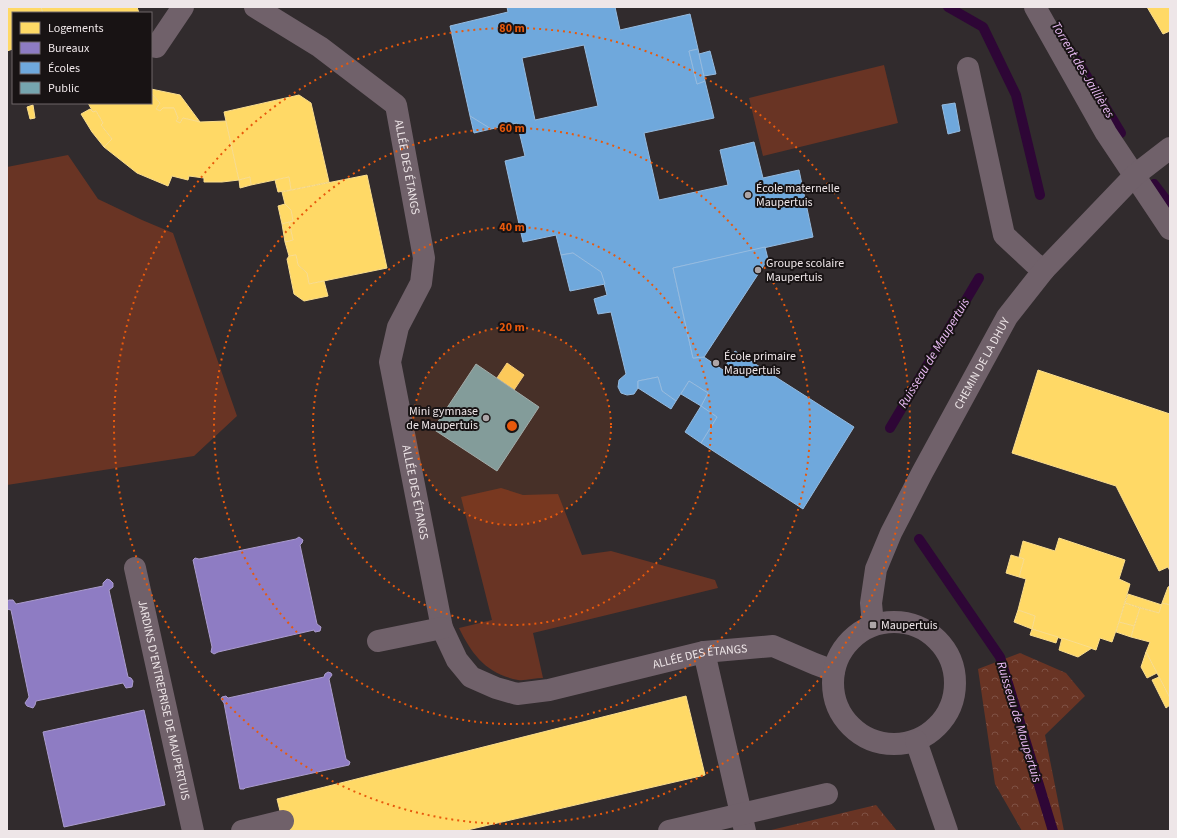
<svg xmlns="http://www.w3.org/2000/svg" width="1177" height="838" viewBox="0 0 1177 838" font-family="'Source Sans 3',sans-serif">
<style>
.green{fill:#693424}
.forest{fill:url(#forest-crowns)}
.homes{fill:#ffd966;stroke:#fadd8d}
.offices{fill:#8e7cc3;stroke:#ab9cce}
.schools{fill:#6fa8dc;stroke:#95bbe0;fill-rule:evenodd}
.public{fill:#76a5af;stroke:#9ab8c0}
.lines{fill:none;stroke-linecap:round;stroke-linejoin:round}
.stream{stroke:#2e0636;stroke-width:10}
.minor{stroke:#70616a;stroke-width:22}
.ring{fill:none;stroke:#e8590c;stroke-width:2;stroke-dasharray:2 4}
.poi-dot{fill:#aca5a7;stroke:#181314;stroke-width:1.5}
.labels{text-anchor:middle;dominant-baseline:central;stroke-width:4;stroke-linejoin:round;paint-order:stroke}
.street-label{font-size:12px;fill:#eee6e8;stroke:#181314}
.poi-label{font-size:12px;fill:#eee6e8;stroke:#181314;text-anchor:start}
.water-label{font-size:13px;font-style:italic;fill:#ecbdf7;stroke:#181314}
.centre{fill:#e8590c;stroke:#181314;stroke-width:2}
.ring-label{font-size:12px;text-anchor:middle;font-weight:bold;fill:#e8590c;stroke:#181314;stroke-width:4;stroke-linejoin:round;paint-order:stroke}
</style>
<defs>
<pattern id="forest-crowns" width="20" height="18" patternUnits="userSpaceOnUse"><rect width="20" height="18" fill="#693424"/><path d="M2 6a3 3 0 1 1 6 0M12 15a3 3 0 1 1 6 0" fill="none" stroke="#7f5144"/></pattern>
</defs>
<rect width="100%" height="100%" fill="#312b2d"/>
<g class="green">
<polygon points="884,65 898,123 763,156 749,98"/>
<polygon points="68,155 98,199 142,220 173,233 237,416 194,456 7,485 7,167"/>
<path d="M 501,488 L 523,495 L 558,494 L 582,555 L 611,551 L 715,580 L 718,588 L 533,633 L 543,678 C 535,678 525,681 518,680 C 487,674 472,655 459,628 L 492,620 L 461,497 Z"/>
</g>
<g class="forest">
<polygon points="1020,653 1066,673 1085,696 1045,735 1064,831 1022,831 995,784 978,669"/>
<polygon points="876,805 897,831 767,831"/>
</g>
<g class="homes">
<polygon points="7,7 41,7 43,13 13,13 13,49 7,51"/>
<polygon points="41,7 137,7 139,13 43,13"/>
<polygon points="1147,7 1170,7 1170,31 1163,34"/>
<polygon points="151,89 180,95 200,122 183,118 180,123 176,121 178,118 174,108 163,108 160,111 156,109 160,103 151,93"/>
<polygon points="151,93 160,103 156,109 160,111 163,108 174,108 178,118 176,121 180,123 183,118 200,122 226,121 239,180 222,182 204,182 204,178 189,176 188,180 172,176 168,186 137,173 104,147 112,139 101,125 103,123 96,111 93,112 88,103 151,103"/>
<polygon points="299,95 311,103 329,182 291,190 289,177 251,185 250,177 239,180 224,112"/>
<polygon points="33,105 35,118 30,119 27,107"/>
<polygon points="90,109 93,112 96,111 103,123 101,125 112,139 104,147 92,132 81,114"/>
<polygon points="367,175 387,268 309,284 307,273 298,265 296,255 289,256 285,242 293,240 289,222 293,221 291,210 285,204 282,192"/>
<polygon points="250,177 251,185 240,188 239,180"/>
<polygon points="289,177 291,190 278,192 275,180"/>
<polygon points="285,204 291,210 293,221 282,224 278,206"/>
<polygon points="289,222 293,240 285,242 282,224"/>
<polygon points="296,255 298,265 307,273 309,284 324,281 328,296 304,301 294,294 287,259 289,256"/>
<polygon points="507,363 524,375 514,390 497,378"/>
<polygon points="1038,370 1170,414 1170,571 1168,567 1159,571 1116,486 1012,453"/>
<polygon points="1059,538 1125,560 1119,579 1130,584 1119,622 1112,642 1100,638 1096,650 1032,629 1035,616 1018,610 1026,579 1019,577 1024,559 1019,557 1023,541 1055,551"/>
<polygon points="1011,555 1024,559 1019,577 1006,573"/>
<polygon points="1170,586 1170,605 1162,603 1168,587"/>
<polygon points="1128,594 1162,605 1159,613 1125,603"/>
<polygon points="1125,603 1140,608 1134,626 1119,622"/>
<polygon points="1162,603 1170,605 1170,698 1146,652 1150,642 1131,637 1140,608 1159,613"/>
<polygon points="1018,610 1035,616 1032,629 1014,622"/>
<polygon points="1119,622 1134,626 1131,637 1116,632"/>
<polygon points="1032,629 1058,637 1056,643 1030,635"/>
<polygon points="1062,638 1092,648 1078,657 1059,650"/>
<polygon points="1146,652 1157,673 1147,678 1141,667"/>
<polygon points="1159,677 1170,698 1170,705 1166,708 1152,680"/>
<polygon points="686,696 705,775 463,831 285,831 277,799"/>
</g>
<g class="offices">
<polygon points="299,537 303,540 302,543 300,545 317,624 321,627 320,631 315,632 314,630 218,652 214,654 211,652 212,647 193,560 195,558 199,559 296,539"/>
<polygon points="107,579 110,580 113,583 113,587 109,590 128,677 131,678 133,681 132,687 126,688 123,683 36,701 35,705 33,708 27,706 25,703 29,697 11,610 7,609 7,601 9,600 13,600 16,604 103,586 103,583"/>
<polygon points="328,672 331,673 332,675 329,679 346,759 350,762 349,765 245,788 244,789 240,789 224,703 221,699 222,697 226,696 228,698 324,677 325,674"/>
<polygon points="144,710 165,805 64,827 43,732"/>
</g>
<g class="schools">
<path d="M 507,7 L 615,7 L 620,30 L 690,14 L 698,49 L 689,51 L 697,84 L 705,81 L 714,118 L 644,133 L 659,200 L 728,185 L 720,150 L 754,142 L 763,178 L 799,170 L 813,237 L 673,268 L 693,358 L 704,357 L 723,370 L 735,351 L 854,427 L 803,509 L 701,443 L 717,417 L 701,406 L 708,393 L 689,381 L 676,401 L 662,391 L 658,377 L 638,381 L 638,388 L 634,394 L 627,395 L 621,393 L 618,387 L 619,380 L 626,374 L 611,312 L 598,314 L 594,299 L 607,295 L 601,272 L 573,253 L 561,255 L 556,235 L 523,242 L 505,161 L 525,156 L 517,123 L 491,129 L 470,116 L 450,26 L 508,12 ZM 584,45 L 598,106 L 535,120 L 522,58 Z"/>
<polygon points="698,49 705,81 697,84 689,51"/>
<polygon points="710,51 716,74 704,76 699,54"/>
<polygon points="955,103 960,131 948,134 942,105"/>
<polygon points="470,116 491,129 474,133"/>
<polygon points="765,247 768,259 704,357 693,358 673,268"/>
<polygon points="573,253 601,272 605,284 570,291 561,255"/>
<polygon points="658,377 662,391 676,401 671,409 638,388 638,381"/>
<polygon points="689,381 708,393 701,406 681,394"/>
<polygon points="701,406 717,417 701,443 685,432"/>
</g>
<polygon class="public" points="476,364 539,407 497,471 433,429"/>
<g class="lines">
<g class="stream">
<polyline points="948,7 983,27 1016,95 1040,195"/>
<polyline points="1077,60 1121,133"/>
<polyline points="1154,184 1170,205"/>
<polyline points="890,428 979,278"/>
<polyline points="919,539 1000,657 1053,831"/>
</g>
<g class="minor">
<path id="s1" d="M 255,7 L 320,47 L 396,105 L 424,258 L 421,283 L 398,327 L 390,362 L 442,628 L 457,660 L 471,677 L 496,688 L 517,694 L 549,690 L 704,652 L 773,646 L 815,664 L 834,671"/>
<polyline points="1035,7 1106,133 1170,229"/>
<polyline points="156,47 183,7"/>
<polyline points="968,68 1004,235 1034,263 1044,270"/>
<path id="s2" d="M 135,568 L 193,831"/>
<circle cx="894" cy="683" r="61"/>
<path id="s3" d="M 873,625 L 871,603 L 876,569 L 891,533 L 922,473 L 1007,317 L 1044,270 L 1135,175 L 1170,148"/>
<polyline points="378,641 442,628"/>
<polyline points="704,652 745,831"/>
<polyline points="916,741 947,831"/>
<polyline points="242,831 283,821"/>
<polyline points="669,831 827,794"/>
</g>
</g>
<circle cx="512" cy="426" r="99" fill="#e8590c" fill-opacity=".12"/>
<g class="ring">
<circle cx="512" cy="426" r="99"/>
<circle cx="512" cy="426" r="199"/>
<circle cx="512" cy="426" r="298"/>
<circle cx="512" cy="426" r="398"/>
</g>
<g class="poi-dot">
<circle cx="748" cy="195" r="4"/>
<circle cx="758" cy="270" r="4"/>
<circle cx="716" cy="363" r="4"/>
<circle cx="486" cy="418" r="4"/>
<rect x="869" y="621" width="8" height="8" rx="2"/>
</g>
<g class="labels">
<g class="street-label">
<text stroke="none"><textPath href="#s1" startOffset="235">ALLÉE DES ÉTANGS</textPath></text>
<text stroke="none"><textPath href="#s3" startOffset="288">CHEMIN DE LA DHUY</textPath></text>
<text stroke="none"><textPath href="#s1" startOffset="571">ALLÉE DES ÉTANGS</textPath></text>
<text stroke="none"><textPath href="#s1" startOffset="1003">ALLÉE DES ÉTANGS</textPath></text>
<text stroke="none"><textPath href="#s2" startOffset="135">JARDINS D'ENTREPRISE DE MAUPERTUIS</textPath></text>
</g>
<g class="poi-label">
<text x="756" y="188">École maternelle<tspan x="756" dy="14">Maupertuis</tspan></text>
<text x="766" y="263">Groupe scolaire<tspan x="766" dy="14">Maupertuis</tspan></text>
<text x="724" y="356">École primaire<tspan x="724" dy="14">Maupertuis</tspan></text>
<text x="478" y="411" text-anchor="end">Mini gymnase<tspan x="478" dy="14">de Maupertuis</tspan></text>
<text x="881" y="625">Maupertuis</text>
</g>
<g class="water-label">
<text transform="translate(1083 70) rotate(59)">Torrent des Jaillières</text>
<text transform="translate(934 353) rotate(-59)">Ruisseau de Maupertuis</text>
<text transform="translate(1019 722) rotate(73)">Ruisseau de Maupertuis</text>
</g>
</g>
<circle cx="512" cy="426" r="6" class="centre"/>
<g class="ring-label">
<text x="512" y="32">80 m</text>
<text x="512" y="132">60 m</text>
<text x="512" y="231">40 m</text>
<text x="512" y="331">20 m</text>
</g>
<rect width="1177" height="838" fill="none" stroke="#eee6e8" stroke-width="16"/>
<rect x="12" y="12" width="140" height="92" fill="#181314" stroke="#6e6769"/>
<rect x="20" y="22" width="20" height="12" fill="#ffd966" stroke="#6e6769"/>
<text x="48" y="32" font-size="12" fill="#eee6e8">Logements</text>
<rect x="20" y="42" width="20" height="12" fill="#8e7cc3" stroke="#6e6769"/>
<text x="48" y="52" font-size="12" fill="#eee6e8">Bureaux</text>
<rect x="20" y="62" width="20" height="12" fill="#6fa8dc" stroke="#6e6769"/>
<text x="48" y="72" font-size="12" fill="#eee6e8">Écoles</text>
<rect x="20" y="82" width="20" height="12" fill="#76a5af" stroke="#6e6769"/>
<text x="48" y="92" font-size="12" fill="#eee6e8">Public</text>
</svg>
